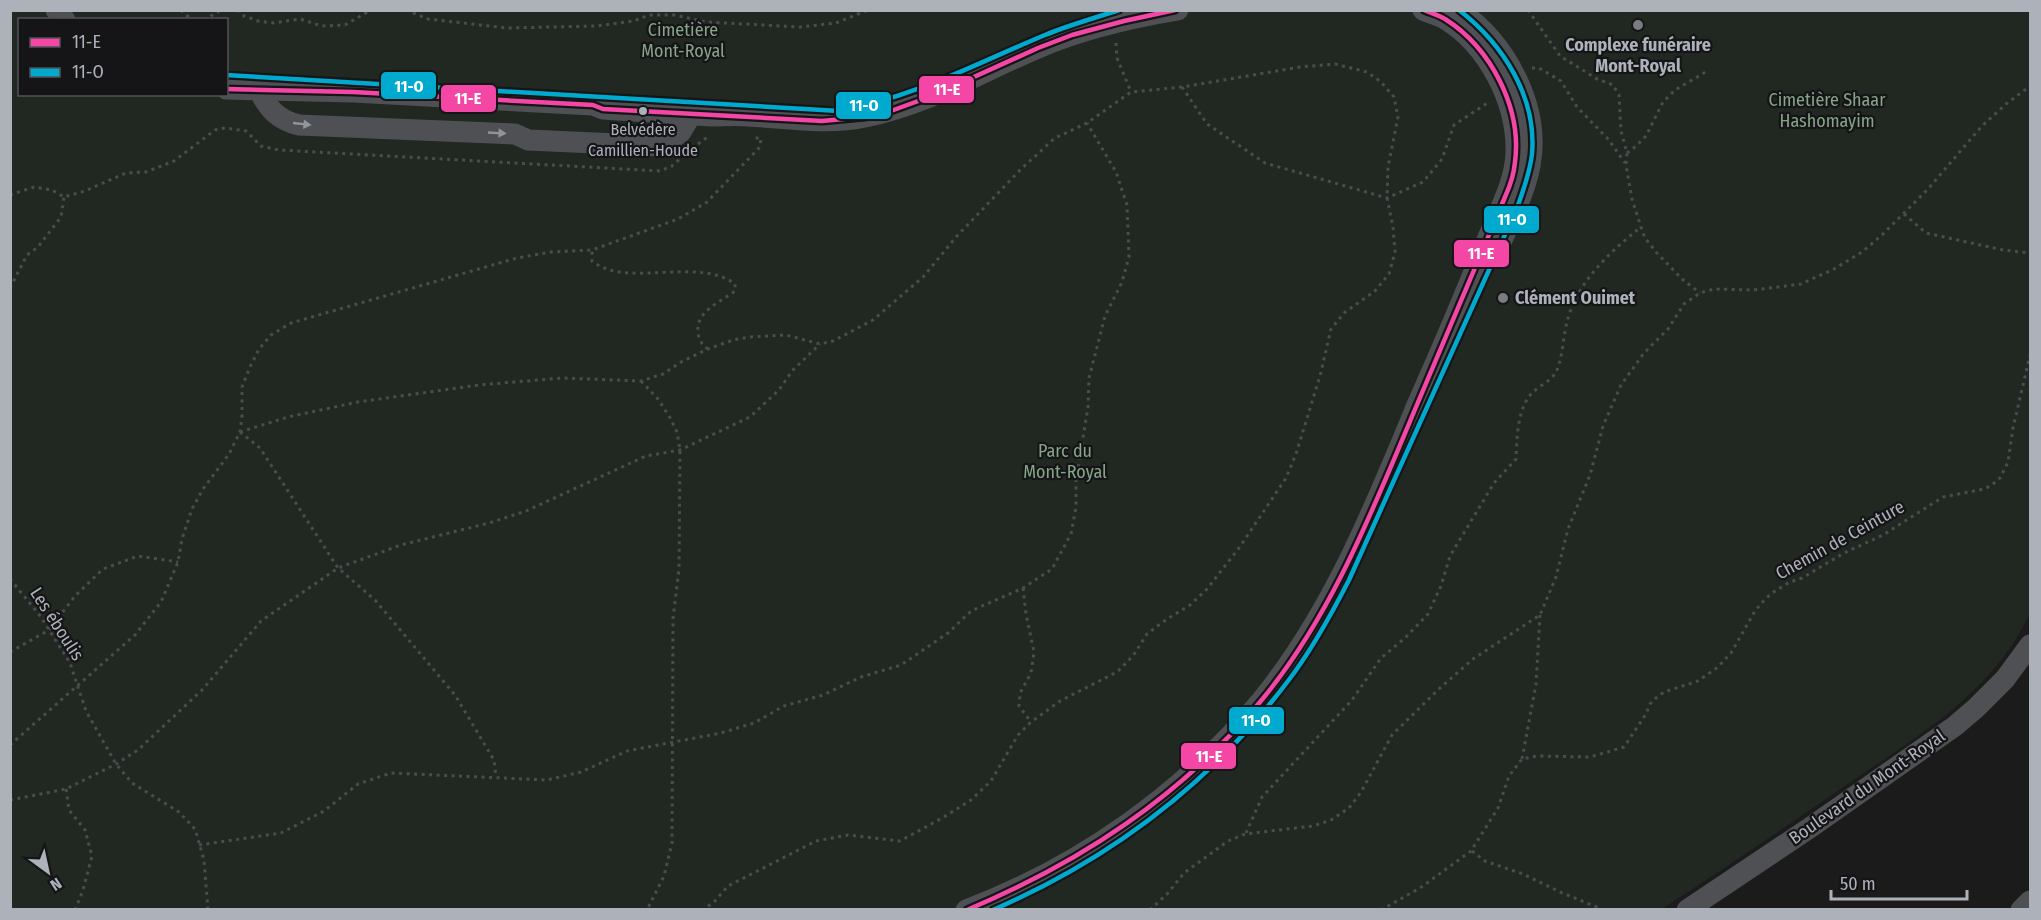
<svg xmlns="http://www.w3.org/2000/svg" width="2041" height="920" viewBox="0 0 2041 920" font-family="'Fira Sans Condensed',sans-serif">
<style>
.green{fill:#212822;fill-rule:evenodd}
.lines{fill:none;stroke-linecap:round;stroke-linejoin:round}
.path{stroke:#4b4c4f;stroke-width:3;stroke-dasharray:3 4.5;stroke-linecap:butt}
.minor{stroke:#4f5054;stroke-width:21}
.bus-1-casing{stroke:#151517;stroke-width:9}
.bus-2-casing{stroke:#151517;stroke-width:9}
.bus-1{stroke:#f346a5;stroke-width:4.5}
.bus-2{stroke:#00a9ce;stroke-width:4.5}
.oneway{fill:#91949b}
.poi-dot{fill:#7a7c82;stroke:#151517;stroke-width:2}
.bus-dot{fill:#adb1ba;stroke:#151517;stroke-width:2}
.labels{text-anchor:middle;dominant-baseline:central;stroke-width:4.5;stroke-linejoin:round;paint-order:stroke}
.bus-label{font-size:16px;fill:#adb1ba;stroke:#151517}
.park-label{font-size:18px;fill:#86a488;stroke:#151517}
.poi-label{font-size:18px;font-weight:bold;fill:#adb1ba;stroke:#151517}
.street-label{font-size:18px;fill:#adb1ba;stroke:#151517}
.line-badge{stroke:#151517;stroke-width:2}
.badge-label{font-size:16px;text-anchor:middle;font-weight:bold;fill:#fff}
</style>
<rect width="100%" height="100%" fill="#1b1b1b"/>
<path class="green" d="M 10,11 L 2030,11 L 2030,613 C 1994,690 1926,731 1858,777 C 1793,822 1728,866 1662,909 L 11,909 ZM 20,20 L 226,20 L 226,94 L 20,94 Z"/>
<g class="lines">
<g class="path">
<polyline points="181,10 192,20"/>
<polyline points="237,10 244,16 258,21 273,23 300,19 322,26 345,25 371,10"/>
<polyline points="406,10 428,19 507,28 596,26 634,21 649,15 674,15 707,22 800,27 836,23 868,10"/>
<polyline points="1528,10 1560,56 1597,79 1613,85 1619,95 1621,131 1627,153 1626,165 1632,199 1641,227 1645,238 1656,252 1682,279 1700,293"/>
<polyline points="204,20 221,10"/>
<polyline points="1116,43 1117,58 1131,92"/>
<polyline points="1532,68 1539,68 1561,81 1577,107 1609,140 1625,163"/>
<polyline points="1182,87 1207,124 1265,163 1387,198 1423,182 1442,159 1454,125 1489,102"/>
<polyline points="698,144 709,136"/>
<polyline points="1627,153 1635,147 1646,136 1663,102 1675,90 1709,70"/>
<polyline points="10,195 34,187 52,190 64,197 85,191 126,173 146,172 174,161 215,130 225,128 246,131 261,146 279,150 660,171 672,166 683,156"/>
<polyline points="1904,214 1926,233 2003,250 2030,253"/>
<polyline points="10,288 27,255 38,247 61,217 64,197"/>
<path d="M 708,349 C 702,345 699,340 698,333 C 695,311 721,302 735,291 L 735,284 C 698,256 626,289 592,261 L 592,250 L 678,219 L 707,202 L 760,147 L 761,138 L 755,138"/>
<polyline points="641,381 658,399 669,416 677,432 680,450 679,569 673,618 672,843 664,876 647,910"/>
<polyline points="240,432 288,417 358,402 479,385 562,378 641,381 663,374 681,362 708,349 733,340 750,337 786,335 820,344 833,341 873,320 923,277 957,236 1020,170 1055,138 1087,123 1131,92 1182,87 1300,67 1335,64 1367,72 1381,82 1394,97 1398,117 1388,167 1387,198 1393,227 1395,252 1389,274 1375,291 1344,313 1331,329 1320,376 1296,454 1286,478 1239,548 1207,589 1190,605 1167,619 1147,634 1133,656 1117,672 1060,701 1031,722 1018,735 991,781 971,800 944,817 900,841 848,835 816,841 728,886 715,901 703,910"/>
<polyline points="240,432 260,448 338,568 375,600 455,695 494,760 496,777"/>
<polyline points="10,579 41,617 70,663 86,711 116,764 132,783 179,812 195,829 204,860 208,910"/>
<polyline points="1023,588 1026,614 1034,652 1031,673 1020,693 1019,706 1031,722"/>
<polyline points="10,652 49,630 75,596 103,569 138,556 178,562"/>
<polyline points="10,745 135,635 161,602 178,562 182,539 192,509 203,489 229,454 240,432 242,416 242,387 250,367 259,349 271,335 291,323 517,258 551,252 592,250"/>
<polyline points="1522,759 1536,684 1540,615"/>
<polyline points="66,789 69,810 85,830 92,856 83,890 75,910"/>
<polyline points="10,800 66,789 116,764 138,750 202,690 261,621 338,568 401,545 489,523 526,511 646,456 680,450 750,417 779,390 792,371 820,344"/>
<path d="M 1246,833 L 1262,797 L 1352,700 L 1381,658 L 1405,638 L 1428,614 L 1441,586 L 1450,556 L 1494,483 L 1516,459 C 1517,438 1517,409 1532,393 C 1539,386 1552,380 1556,372 C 1563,358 1563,334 1568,318 C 1579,280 1611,251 1641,227"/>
<polyline points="199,845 281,833 324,811 358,784 391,773 547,780 581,772 627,751 721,733 754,723 784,706 823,695 861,677 901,665 948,633 971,611 1023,588 1052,569 1071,534 1076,507 1076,481 1088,407 1089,378 1105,316 1122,282 1129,257 1127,205 1116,172 1087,123"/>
<polyline points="1472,851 1485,861 1523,874 1560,892 1604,910"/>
<polyline points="1150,910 1168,893 1184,873 1228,841 1245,834 1313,826 1331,820 1349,808 1361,792 1392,735 1440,688 1473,659 1540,615 1556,577 1568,529 1590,475 1603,426 1621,385 1644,353 1668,329 1684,304 1700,293 1714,289 1754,290 1801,284 1834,269 1862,252 1882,235 1928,189 1981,127 2006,104 2030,86"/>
<polyline points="1381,910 1420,888 1471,851 1498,808 1509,776 1522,759 1537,756 1590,757 1624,747 1646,714 1650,704 1656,698 1664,692 1698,681 1718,667 1731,653 1755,611 1766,598 1775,591 1790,582 1802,578 1844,553 1883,535 1943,497 1984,489 1992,485 2000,478 2008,462 2013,428 2030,355"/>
</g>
<g class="minor">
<polyline points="56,10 65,20"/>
<path d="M 1458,10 C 1506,42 1541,107 1530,166 C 1524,194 1512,219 1500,244"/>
<path d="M 226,89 L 353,92 L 593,105 L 603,109 C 639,111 675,114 711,116 C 723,116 735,115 748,116 C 786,118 828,125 865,117 C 926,105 981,72 1038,48 C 1082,29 1130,18 1178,10"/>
<path d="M 259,90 C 268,109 278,120 299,125 L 515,134 L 528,140 L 662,146 L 681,132 L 691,115"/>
<path d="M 966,910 C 1080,867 1183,794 1261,701 C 1332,614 1375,507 1417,405 C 1432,371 1447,337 1461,303 C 1472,277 1483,250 1494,223 C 1504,201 1516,176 1516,151 C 1517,102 1488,45 1445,19 C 1438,15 1430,13 1423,10"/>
<polyline points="1687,910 1811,827 1955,726 1976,708 2005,679 2030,645"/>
<polyline points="2021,910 2030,901"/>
</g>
<g class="bus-1-casing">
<g id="bus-1">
<polyline points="226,89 353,92 593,105 603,109 822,121 865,117 888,112 932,96 1038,48 1072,35 1124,21 1175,10"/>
<path d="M 967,910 C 1081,862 1180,797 1260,702 C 1332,616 1373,509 1416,407 C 1446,337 1476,267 1505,197 C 1510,186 1514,174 1515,162 C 1522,108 1491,48 1445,19 C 1439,15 1431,13 1424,10"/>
</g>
</g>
<g class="bus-2-casing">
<g id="bus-2">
<path d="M 226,75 L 839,111 C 915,97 975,64 1045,35 C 1069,25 1095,18 1119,10"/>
<path d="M 993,910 C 1110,859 1211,783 1288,681 C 1312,650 1331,615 1349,580 L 1517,208 C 1523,191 1530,173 1532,154 C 1537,97 1503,44 1459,10"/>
</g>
</g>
<use href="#bus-1" class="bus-1"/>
<use href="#bus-2" class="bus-2"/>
</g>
<defs><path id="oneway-solid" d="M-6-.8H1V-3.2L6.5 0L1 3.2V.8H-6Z" transform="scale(1.5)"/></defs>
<g class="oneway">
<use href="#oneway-solid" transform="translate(302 124) rotate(6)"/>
<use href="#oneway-solid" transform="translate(497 133) rotate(3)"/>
</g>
<g class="poi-dot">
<circle cx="1638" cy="25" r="6"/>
<circle cx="1503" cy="298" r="6"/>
</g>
<circle class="bus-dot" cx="643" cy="111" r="5"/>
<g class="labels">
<g class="bus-label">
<text x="643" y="129">Belvédère<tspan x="643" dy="21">Camillien-Houde</tspan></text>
</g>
<g class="park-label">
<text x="683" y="30">Cimetière<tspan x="683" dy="21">Mont-Royal</tspan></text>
<text x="1827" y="100">Cimetière Shaar<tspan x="1827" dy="21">Hashomayim</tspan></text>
<text x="1065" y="451">Parc du<tspan x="1065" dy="21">Mont-Royal</tspan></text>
</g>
<g class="poi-label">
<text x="1638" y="45">Complexe funéraire<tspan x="1638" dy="21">Mont-Royal</tspan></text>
<text x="1515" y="298" text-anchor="start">Clément Ouimet</text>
</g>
<g class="street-label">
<text transform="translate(1840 540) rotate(-29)">Chemin de Ceinture</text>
<text transform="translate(57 624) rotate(57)">Les éboulis</text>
<text transform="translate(1867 787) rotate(-35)">Boulevard du Mont-Royal</text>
</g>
</g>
<g class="line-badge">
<rect x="380" y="71" width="57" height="29" rx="6" fill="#00a9ce"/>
<rect x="918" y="75" width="57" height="29" rx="6" fill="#f346a5"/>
<rect x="440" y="84" width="57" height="29" rx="6" fill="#f346a5"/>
<rect x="835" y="91" width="57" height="29" rx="6" fill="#00a9ce"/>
<rect x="1483" y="205" width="57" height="29" rx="6" fill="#00a9ce"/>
<rect x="1453" y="239" width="57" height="29" rx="6" fill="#f346a5"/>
<rect x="1228" y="706" width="57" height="29" rx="6" fill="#00a9ce"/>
<rect x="1180" y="742" width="57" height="28" rx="6" fill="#f346a5"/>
</g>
<g class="badge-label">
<text x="409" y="92">11-O</text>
<text x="947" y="95">11-E</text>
<text x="468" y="104">11-E</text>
<text x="864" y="111">11-O</text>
<text x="1512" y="225">11-O</text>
<text x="1481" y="259">11-E</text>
<text x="1256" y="726">11-O</text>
<text x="1209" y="762">11-E</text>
</g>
<rect width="2041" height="920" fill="none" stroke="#adb1ba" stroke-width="24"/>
<rect x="18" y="18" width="210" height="78" fill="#151517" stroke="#525358" stroke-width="1.5"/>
<rect x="30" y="38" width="30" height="9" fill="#f346a5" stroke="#525358" stroke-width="1.5"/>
<text x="72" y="48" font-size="18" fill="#adb1ba">11-E</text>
<rect x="30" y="68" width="30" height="9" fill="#00a9ce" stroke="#525358" stroke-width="1.5"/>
<text x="72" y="78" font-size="18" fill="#adb1ba">11-O</text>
<g transform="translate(48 872) rotate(147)" stroke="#151517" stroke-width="4.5" paint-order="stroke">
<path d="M0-4.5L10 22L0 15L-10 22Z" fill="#adb1ba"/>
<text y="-9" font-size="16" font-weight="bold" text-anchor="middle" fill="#adb1ba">N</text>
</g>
<path d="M1831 890v9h136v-9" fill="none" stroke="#adb1ba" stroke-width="3"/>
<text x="1840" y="890" font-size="18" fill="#adb1ba" stroke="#151517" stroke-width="4.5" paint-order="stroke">50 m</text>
</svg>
